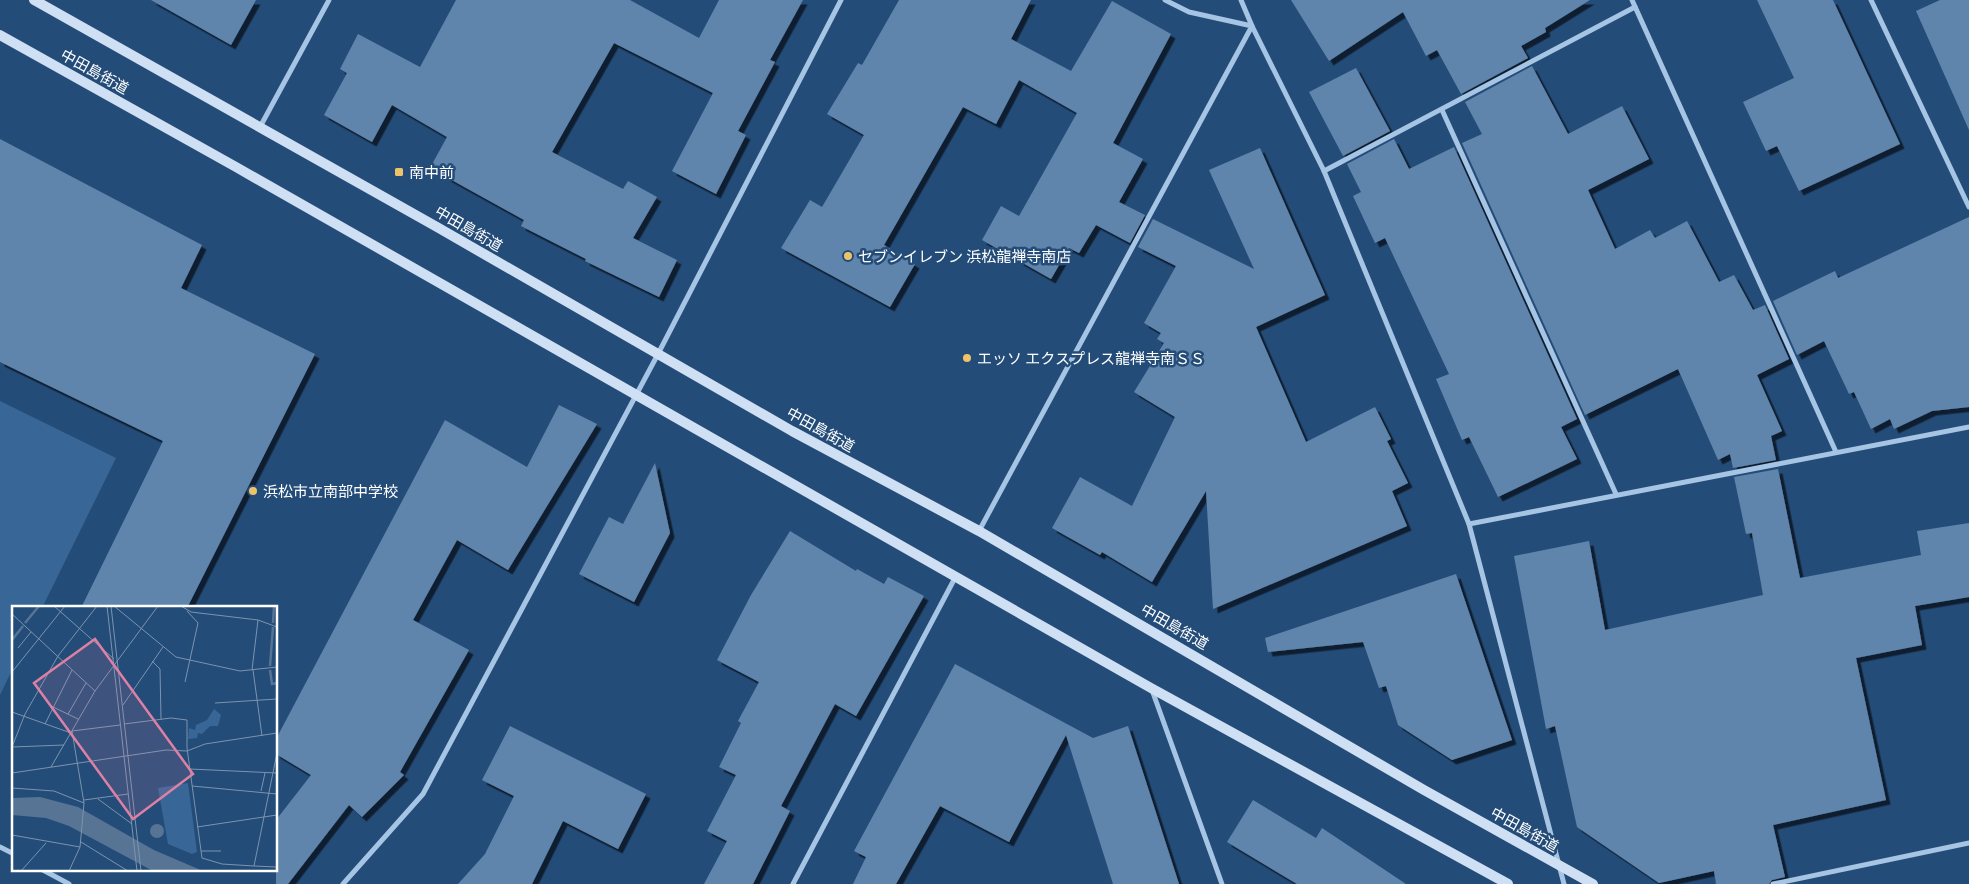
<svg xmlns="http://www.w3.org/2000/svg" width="1969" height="884" viewBox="0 0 1969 884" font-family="'Exo 2','Noto Sans JP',sans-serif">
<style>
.green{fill:#386696}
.building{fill:#6185ac;filter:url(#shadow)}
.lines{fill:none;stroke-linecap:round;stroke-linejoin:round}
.street{stroke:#a6c4e3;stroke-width:5}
.secondary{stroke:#cfe0f4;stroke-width:10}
.poi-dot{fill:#edc36a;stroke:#244c78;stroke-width:2}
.labels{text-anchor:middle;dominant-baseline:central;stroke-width:5;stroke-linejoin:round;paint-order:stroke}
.street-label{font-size:15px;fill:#fff;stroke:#244c78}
.poi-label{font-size:15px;fill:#fff;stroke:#244c78;text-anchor:start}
.inset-river{fill:none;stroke:#577495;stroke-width:2.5}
.inset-road{fill:none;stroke:#7c94ae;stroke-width:1}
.view{fill:#dd80a5;fill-opacity:0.15;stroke:#dd80a5;stroke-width:2.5}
.inset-edge{fill:none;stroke:#fff;stroke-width:2.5}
</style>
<defs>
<filter id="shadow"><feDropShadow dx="4.5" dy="4.5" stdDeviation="0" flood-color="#0009"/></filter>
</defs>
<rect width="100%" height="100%" fill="#244c78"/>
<polygon class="green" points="0,401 116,458 42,608 14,608 14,666 0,695"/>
<g class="building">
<polygon points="151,0 256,0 231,45"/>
<polygon points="456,0 630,0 699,38 719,0 803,0 770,60 775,62 738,131 746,135 716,194 672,171 713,93 614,43 552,152 623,189 628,181 657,197 633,238 677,260 659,297 585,261 586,259 521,226 524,220 430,168 447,137 392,105 372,142 324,115 347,73 340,69 358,34 420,67"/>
<polygon points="899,0 1031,0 1011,39 1071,71 1112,1 1171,34 1113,143 1143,159 1119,202 1145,215 1130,243 1096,225 1079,253 1069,248 1051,279 982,240 1001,206 1019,216 1077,113 1019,80 996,124 963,107 884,245 915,264 890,307 781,248 810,200 822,207 864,135 827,114 858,63 862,65"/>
<polygon points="1291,0 1590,0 1545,28 1546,32 1521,46 1528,58 1461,94 1437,50 1426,56 1403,12 1329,61"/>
<polygon points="1757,0 1833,0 1900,144 1799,191 1777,146 1766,151 1743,102 1794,78"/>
<polygon points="1940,0 1969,0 1969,130 1916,11"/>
<polygon points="1532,66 1568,134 1622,106 1649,159 1588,190 1615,249 1650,230 1655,238 1687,221 1719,282 1734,275 1753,310 1765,305 1789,359 1757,375 1782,431 1771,436 1776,460 1733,468 1730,454 1718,460 1678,369 1585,415 1462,143 1482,134 1465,102"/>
<polygon points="1356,68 1390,131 1343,156 1309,92"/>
<polygon points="0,139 202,245 181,288 315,354 187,608 81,608 163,441 0,362"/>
<polygon points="1394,139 1409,169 1454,147 1577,419 1561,427 1577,459 1498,497 1469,437 1462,440 1436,379 1449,374 1385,238 1375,243 1353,196 1361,192 1347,164"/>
<polygon points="1260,148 1325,295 1256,327 1306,442 1375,407 1391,439 1387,441 1408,483 1392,491 1407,526 1213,609 1206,491 1152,582 1102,552 1100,555 1052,528 1080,477 1132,506 1175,417 1134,392 1164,343 1157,339 1161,333 1144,323 1176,266 1138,247 1153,219 1254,269 1209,170"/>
<polygon points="1969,217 1969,407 1932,411 1894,429 1890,419 1871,429 1854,392 1849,394 1824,341 1797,355 1773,301 1835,271 1838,278"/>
<polygon points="559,405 597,424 508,570 457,540 413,620 469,650 400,772 404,775 362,817 349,805 288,884 276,884 276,820 311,775 276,754 276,739 445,420 527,467"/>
<polygon points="655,463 670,533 634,602 579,574 609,517 623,524"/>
<polygon points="1778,469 1800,578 1921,555 1917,531 1969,523 1969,597 1915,606 1922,645 1856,658 1886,800 1773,825 1785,877 1772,880 1769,884 1716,884 1714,871 1659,883 1577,827 1555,726 1546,729 1514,556 1589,541 1605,630 1763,595 1752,533 1746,534 1734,477"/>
<polygon points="790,531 856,571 857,569 884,584 888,577 924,596 856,716 835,704 781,806 790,811 753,884 704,884 727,841 707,831 736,775 719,767 741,723 738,721 759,682 717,660 751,595"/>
<polygon points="1456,574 1512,740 1452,760 1398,725 1386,686 1379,688 1363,642 1268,652 1265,638"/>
<polygon points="955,664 1093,738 1128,726 1179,884 1113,884 1066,735 1009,842 940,806 896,884 853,884 866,857 854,851"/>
<polygon points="510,726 646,794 618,849 563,821 532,884 458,884 485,854 514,796 482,780"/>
<polygon points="1253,800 1316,838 1322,828 1406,884 1297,884 1227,842"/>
</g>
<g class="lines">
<g class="street">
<polyline points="1241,0 1252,26 1324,171 1469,524 1564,884"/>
<polyline points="1632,0 1836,452"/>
<polyline points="1871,0 1969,207"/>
<polyline points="1442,110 1616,494"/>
<polyline points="260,127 329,0"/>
<polyline points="1324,171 1635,7"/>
<polyline points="1469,524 1969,427"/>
<polyline points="979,531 1252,26 1189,12 1165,0"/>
<polyline points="1152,690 1222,884"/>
<polyline points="0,847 14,854"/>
<polyline points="43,870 69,884"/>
<polyline points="343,884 423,794 658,354 841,0"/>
<polyline points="793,884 956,576"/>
<polyline points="1773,884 1969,843"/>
</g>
<g class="secondary">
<polyline points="34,0 437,227 792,431 979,531 1424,790 1593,884"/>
<polyline points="0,35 236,167 1151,688 1508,884"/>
</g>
</g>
<g class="poi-dot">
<rect x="394" y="167" width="10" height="10" rx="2.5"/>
<circle cx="848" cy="256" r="5"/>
<circle cx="967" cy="358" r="5"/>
<circle cx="253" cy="491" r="5"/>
</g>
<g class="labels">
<g class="street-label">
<text transform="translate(95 71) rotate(29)">中田島街道</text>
<text transform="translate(469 228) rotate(30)">中田島街道</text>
<text transform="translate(821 429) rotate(29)">中田島街道</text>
<text transform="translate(1175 626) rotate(30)">中田島街道</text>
<text transform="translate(1525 829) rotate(29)">中田島街道</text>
</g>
<g class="poi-label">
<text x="409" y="172">南中前</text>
<text x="858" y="256">セブンイレブン 浜松龍禅寺南店</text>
<text x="977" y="358">エッソ エクスプレス龍禅寺南ＳＳ</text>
<text x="263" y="491">浜松市立南部中学校</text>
</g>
</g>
<g transform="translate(12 606)">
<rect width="265" height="265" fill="#244c78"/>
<path d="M 202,103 L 209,109 L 206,120 L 198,120 L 190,128 L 186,127 L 185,132 L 176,133 L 177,122 L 183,124 L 184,119 L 195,114 ZM 176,177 L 185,246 L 180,248 L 156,238 L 146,182 Z" fill="#386696"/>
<path d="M 28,191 L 66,201 L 142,244 L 191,265 L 141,265 L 57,220 L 34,212 L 0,209 L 0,192 ZM138 225a7 7 0 1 1 14 0a7 7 0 1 1-14 0Z" fill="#577495"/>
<path class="inset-river" d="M 13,17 L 27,0M 261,17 L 262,0M 0,34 L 11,20M 258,60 L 261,21M 258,64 L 260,78 L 265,77"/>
<path class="inset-road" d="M 42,0 L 102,53M 95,0 L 125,265M 99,0 L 129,265M 102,0 L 164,51 L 228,65 L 265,61M 169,0 L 179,6 L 246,14 L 265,21M 0,8 L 83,85M 6,42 L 19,26M 140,55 L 148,63 L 149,113M 240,64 L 246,14M 241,64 L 250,130M 0,66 L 53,0M 173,76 L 186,17 L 175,5M 203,97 L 265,93M 111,99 L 151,41M 39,100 L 66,113M 0,106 L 59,127M 56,108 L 74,77M 33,118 L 60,64M 112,118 L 159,112 L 175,114 L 175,142 L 190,252 L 210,258 L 242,260 L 265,147M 0,141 L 13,108 L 46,50 L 85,0M 0,141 L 52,139M 39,161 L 83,85 L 146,0M 178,163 L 265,167M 0,167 L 154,144 L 175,145 L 193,138 L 265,127M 180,180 L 265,188M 0,182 L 42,185 L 72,197M 249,185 L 253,167M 86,193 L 120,218M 72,194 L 116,188M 185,221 L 265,209M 0,229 L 68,241M 69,236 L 116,265M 189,245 L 209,245M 242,260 L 265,261M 9,265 L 34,237M 57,265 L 68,241 L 72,197 L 60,125 L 108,119"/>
<path class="view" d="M 83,33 L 181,168 L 121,213 L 22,77 Z"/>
<rect width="265" height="265" class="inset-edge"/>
</g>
</svg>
